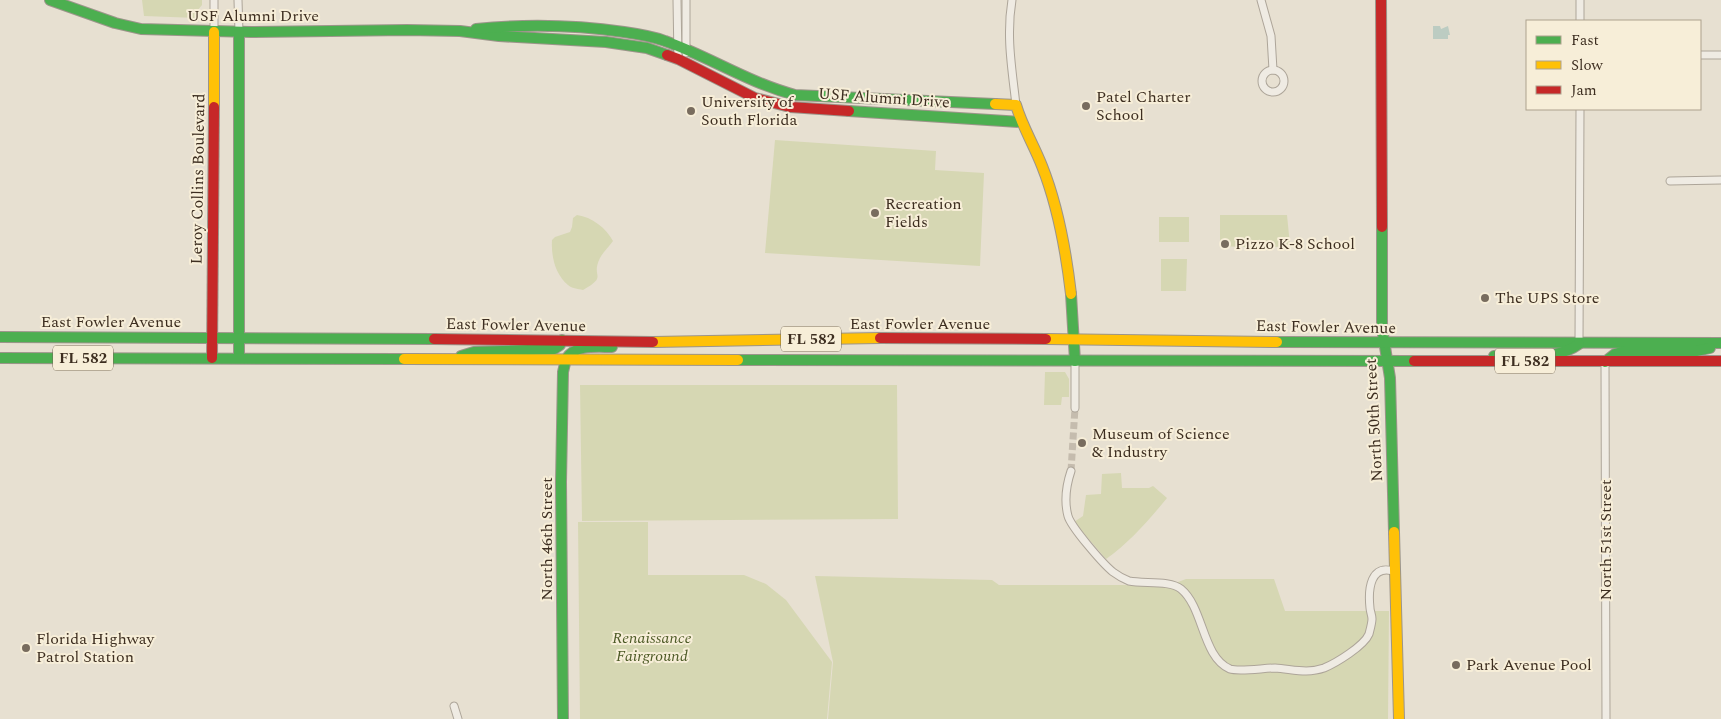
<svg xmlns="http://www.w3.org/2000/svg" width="1721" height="719" viewBox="0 0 1721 719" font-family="Spectral,serif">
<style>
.green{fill:#d6d7b3}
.water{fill:#bcccc2}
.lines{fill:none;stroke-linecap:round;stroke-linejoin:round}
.street-tunnel{stroke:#c5bcae;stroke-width:7;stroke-dasharray:7 3.5;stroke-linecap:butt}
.street-casing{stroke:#ada599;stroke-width:9}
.fast-casing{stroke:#9c958a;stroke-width:12}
.slow-casing{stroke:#9c958a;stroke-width:12}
.jam-casing{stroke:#9c958a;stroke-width:12}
.street{stroke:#efebe3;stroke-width:7}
.fast{stroke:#4caf50;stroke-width:10}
.slow{stroke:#ffc107;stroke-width:10}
.jam{stroke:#c62828;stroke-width:10}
.poi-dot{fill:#786c5e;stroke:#f7eed8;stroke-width:2}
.labels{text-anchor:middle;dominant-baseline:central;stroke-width:4;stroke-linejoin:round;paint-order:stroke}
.shield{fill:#f7eed8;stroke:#756857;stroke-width:1}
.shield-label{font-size:15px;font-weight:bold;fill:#3d2e20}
.street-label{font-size:16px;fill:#3d2e20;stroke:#f7eed8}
.poi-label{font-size:16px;fill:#3d2e20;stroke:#f7eed8;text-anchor:start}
.park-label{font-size:16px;font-style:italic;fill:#4d5a26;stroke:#f7eed8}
</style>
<rect width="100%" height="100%" fill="#e7e0d1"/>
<g class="green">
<polygon points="142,0 202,0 202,5 197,11 197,18 144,16"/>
<polygon points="775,140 936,151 935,170 984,173 980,266 765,253"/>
<path d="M 577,215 C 592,217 606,228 613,241 C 609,247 603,252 600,258 C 590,278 609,275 583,290 C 578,289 571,288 568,285 C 555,274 551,256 552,240 L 555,237 L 570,232 L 572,227 L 573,218 Z"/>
<polygon points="1220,215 1287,215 1290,245 1268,248 1220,246"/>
<rect x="1159" y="217" width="30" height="25"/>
<polygon points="1161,259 1187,259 1186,291 1161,291"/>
<polygon points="1045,372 1065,372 1069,379 1069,397 1062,397 1061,405 1044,405"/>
<polygon points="580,385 897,385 898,519 582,521"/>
<path d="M 1121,473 L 1122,488 L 1149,488 L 1153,486 L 1167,498 C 1149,520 1129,543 1106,559 L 1074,522 L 1083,516 L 1086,495 L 1101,494 L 1102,474 Z"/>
<polygon points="578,522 648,522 648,575 744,575 766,584 786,600 832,662 827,719 580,719"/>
<polygon points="815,576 992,580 999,585 1124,585 1165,587 1186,579 1274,579 1285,611 1389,611 1388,719 828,719 833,662"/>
</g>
<polygon class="water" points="1440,26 1441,29 1448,26 1450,35 1448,35 1448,39 1433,39 1433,26"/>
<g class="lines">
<polyline class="street-tunnel" points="1071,471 1075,408"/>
<g class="street-casing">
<g id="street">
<polyline points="214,0 214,32"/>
<polyline points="238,0 239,32"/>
<polyline points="677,0 678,59"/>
<polyline points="686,0 686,53"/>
<path d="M 1012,0 C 1006,36 1012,69 1016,105"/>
<polyline points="1261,0 1271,36 1273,70"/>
<polyline points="1580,0 1580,21"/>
<polyline points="1700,55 1721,55"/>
<circle cx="1273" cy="81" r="11"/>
<polyline points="1670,181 1721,180"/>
<polyline points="1579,344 1580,109"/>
<polyline points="1075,361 1075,408"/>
<polyline points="1605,362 1606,719"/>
<path d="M 1071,471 C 1066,486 1064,501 1068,516 C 1071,527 1103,564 1113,572 C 1117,575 1124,579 1129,581 C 1144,584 1170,580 1181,589 C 1204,608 1202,657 1230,669 C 1239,672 1264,668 1275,668 C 1292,669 1307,674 1324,668 C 1336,663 1364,646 1369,634 C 1370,630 1372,623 1372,619 C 1372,615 1370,611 1370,608 C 1368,590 1370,562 1396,572"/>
<polyline points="454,706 458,719"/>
</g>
</g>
<g class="fast-casing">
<g id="fast">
<polyline points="50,0 115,23 141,29 251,32 407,30 460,31 499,36 606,42 647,48 667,55"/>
<path d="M 476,29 C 525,24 575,25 624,32 C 638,34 652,36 665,41 C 710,57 747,82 795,95 L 995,104"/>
<polyline points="239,32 239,358"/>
<polyline points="849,111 1020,122"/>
<polyline points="1382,227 1382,328 1390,378 1394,532"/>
<polyline points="1071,294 1075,361"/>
<polyline points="0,337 434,339"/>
<polyline points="1277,342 1721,343"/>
<polyline points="461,356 474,352 554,349 560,345 562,340"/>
<path d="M 1494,356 C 1522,353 1555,362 1579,344"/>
<polyline points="0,358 404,359"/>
<path d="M 566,359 C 576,344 596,347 612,347"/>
<polyline points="738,360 1414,361"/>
<polyline points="1605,362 1615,354 1625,351 1696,351 1710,348"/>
<polyline points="563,719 561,482 563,372 566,359"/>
</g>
</g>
<g class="slow-casing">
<g id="slow">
<path d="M 995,104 L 1016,105 C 1022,126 1034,145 1042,166 C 1058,206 1066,251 1071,294"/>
<polyline points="214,107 214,32"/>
<polyline points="1046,339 1277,342"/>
<polyline points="653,342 880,338"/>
<polyline points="404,359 738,360"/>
<polyline points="1394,532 1399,719"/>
</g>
</g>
<g class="jam-casing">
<g id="jam">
<polyline points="1381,0 1382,227"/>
<polyline points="667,55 678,59 755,98 790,107 849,111"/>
<polyline points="880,338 1046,339"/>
<polyline points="434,339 653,342"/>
<polyline points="212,358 214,107"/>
<polyline points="1414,361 1721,361"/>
</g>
</g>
<use href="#street" class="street"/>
<use href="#fast" class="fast"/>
<use href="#slow" class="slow"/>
<use href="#jam" class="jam"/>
</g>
<g class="poi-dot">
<circle cx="1086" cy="106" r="5"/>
<circle cx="691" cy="111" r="5"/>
<circle cx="875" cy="213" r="5"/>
<circle cx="1225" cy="244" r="5"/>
<circle cx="1485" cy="298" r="5"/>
<circle cx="1082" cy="443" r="5"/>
<circle cx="26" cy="648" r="5"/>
<circle cx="1456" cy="665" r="5"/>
</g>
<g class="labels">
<g class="shield">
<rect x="781" y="326.5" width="60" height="25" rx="4"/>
<rect x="53" y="345.5" width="60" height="25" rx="4"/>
<rect x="1495" y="348.5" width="60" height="25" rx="4"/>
</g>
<g class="shield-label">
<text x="811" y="339">FL 582</text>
<text x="83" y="358">FL 582</text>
<text x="1525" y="361">FL 582</text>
</g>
<g class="street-label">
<text x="253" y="16">USF Alumni Drive</text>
<text transform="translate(884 98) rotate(4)">USF Alumni Drive</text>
<text transform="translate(198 179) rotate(-89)">Leroy Collins Boulevard</text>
<text x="111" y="322">East Fowler Avenue</text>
<text x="920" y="324">East Fowler Avenue</text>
<text transform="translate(516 325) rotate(1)">East Fowler Avenue</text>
<text transform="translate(1326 327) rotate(1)">East Fowler Avenue</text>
<text transform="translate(1374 420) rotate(-93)">North 50th Street</text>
<text transform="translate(547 539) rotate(-90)">North 46th Street</text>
<text transform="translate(1606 540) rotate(-90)">North 51st Street</text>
</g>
<g class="poi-label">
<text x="1096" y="97">Patel Charter<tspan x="1096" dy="18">School</tspan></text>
<text x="701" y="102">University of<tspan x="701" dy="18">South Florida</tspan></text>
<text x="885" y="204">Recreation<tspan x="885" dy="18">Fields</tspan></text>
<text x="1235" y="244">Pizzo K-8 School</text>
<text x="1495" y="298">The UPS Store</text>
<text x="1092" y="434">Museum of Science<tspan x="1092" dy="18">&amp; Industry</tspan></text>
<text x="36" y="639">Florida Highway<tspan x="36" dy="18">Patrol Station</tspan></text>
<text x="1466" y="665">Park Avenue Pool</text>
</g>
<g class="park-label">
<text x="652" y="638">Renaissance<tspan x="652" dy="18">Fairground</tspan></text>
</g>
</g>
<rect x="1526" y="20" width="175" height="90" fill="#f7eed8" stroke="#ada18e"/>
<rect x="1536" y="36" width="25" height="8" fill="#4caf50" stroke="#ada18e"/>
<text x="1571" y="45" font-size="15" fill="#3d2e20">Fast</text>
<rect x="1536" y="61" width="25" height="8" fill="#ffc107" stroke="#ada18e"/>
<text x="1571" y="70" font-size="15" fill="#3d2e20">Slow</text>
<rect x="1536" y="86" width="25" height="8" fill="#c62828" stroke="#ada18e"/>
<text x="1571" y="95" font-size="15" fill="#3d2e20">Jam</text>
</svg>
